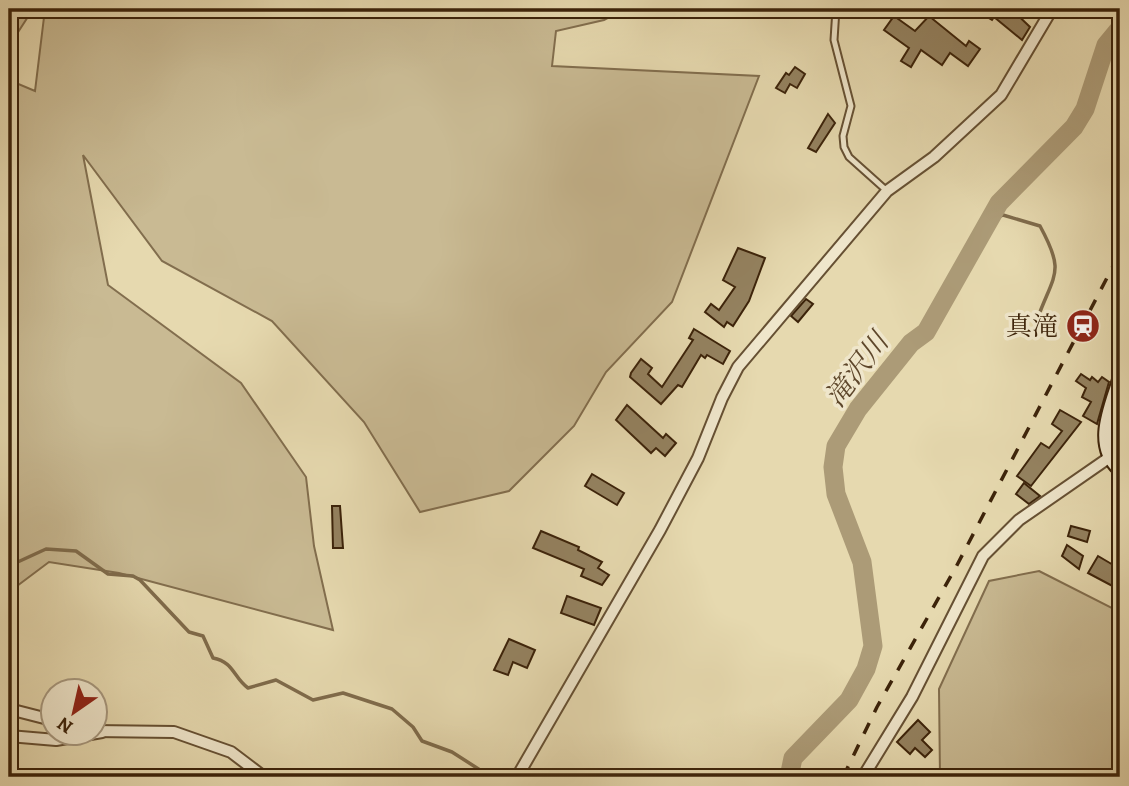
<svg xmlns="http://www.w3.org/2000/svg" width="1129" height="786" viewBox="0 0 1129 786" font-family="Alegreya,'Noto Serif JP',serif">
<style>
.green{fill:#c9ba93;stroke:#826e4e;stroke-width:2}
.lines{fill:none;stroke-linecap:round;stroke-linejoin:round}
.stream{stroke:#7f6b4b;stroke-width:3.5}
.river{stroke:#ac9b77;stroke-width:19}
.building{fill:#948260;stroke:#3c230a;stroke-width:2}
.lane-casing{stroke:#665033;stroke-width:9}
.street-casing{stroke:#665033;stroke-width:14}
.secondary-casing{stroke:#3c230a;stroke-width:18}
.lane{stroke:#efe6cb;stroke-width:5}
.street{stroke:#efe6cb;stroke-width:10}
.secondary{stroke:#efe6cb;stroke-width:14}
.rail{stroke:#3c230a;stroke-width:3.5;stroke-dasharray:12 12;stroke-linecap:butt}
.labels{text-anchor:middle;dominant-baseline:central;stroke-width:7;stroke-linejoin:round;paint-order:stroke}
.poi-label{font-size:26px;fill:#3c230a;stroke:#efe6cb;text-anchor:end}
.water-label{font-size:28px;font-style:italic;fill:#5e472b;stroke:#efe6cb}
</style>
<rect width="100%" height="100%" fill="#e6d9af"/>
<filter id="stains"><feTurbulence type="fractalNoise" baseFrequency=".00286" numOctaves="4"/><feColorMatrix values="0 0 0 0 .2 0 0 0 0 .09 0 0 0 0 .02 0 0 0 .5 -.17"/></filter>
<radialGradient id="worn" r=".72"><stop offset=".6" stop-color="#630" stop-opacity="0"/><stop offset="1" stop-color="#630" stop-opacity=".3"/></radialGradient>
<g class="green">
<polygon points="9,9 33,9 9,46"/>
<polygon points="45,9 334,9 550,16 548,9 624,9 604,20 556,31 552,66 759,76 672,302 606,372 574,426 509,491 420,512 364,422 272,321 162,261 83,155 108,285 241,383 306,477 314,546 333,630 119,573 49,562 9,592 9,80 35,91"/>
<polygon points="1039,571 1120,612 1120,777 940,777 939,689 989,581"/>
</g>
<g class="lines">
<g class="stream">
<path d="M 990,221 L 1003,215 L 1040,226 C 1065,272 1055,272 1038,317 L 1040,324 L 1057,334"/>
<path d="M 9,566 L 46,549 L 76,551 L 108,574 L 133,576 L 140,580 L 189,632 L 203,636 L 213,658 C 234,662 233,677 248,688 L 276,680 L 313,700 L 343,693 L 392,709 L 413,727 L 422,741 L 452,752 L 491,777"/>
</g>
<polyline class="river" points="789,777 793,758 849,700 866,669 873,646 862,562 836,494 833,467 836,446 858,409 911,343 926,332 999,203 1074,127 1085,109 1106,45 1120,28"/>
</g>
<g class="building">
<polygon points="982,9 1011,9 1030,27 1022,40 994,17 992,20 984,15 987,12"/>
<polygon points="894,16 915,31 929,16 966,46 969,41 980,49 968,66 950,53 942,65 921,50 911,67 901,61 909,48 884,30"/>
<polygon points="795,67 805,74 797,88 790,84 785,93 776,88 786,73 789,75"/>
<polygon points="828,114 835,123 816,152 808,148"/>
<polygon points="738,248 765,258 749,301 733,326 727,322 724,327 705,312 711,304 719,310 735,287 723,280"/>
<polygon points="806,299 813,304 798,322 791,316"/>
<polygon points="694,329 730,351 723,364 707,355 705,358 701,355 682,387 678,385 661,404 630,377 631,373 641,359 652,368 648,374 662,387 693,340 689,338"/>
<polygon points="1081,374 1090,380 1092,377 1098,382 1102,377 1109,382 1097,424 1083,416 1091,402 1082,397 1086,388 1076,381"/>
<polygon points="627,405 663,438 666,434 676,443 665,456 656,448 651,453 616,420"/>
<polygon points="1060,410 1081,422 1031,486 1017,476 1041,443 1049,448 1062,431 1052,424"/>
<polygon points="592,474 624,493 617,505 585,486"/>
<polygon points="1024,483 1040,496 1029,504 1016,494"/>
<polygon points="332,506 340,506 343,548 333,548"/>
<polygon points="1071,526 1090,531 1087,542 1068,536"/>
<polygon points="541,531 579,547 578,550 602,562 598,568 609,575 602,585 581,576 584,569 533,548"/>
<polygon points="1067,545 1083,556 1079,569 1062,556"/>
<polygon points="1098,556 1120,569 1120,590 1088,573"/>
<polygon points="567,596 601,608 594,625 561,613"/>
<polygon points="509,639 535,650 527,668 513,662 508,675 494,670"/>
<polygon points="918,720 930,732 922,740 932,750 925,757 915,748 910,754 897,742"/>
</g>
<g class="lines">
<g class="lane-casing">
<polyline id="lane" points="836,9 834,40 851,106 843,136 844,147 849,157 887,191"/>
</g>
<g class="street-casing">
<g id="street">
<polyline points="9,709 52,720"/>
<polyline points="94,731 174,732 231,752 264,777"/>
<polyline points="9,736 56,740 102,732"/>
<polyline points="517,777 660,530 698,458 722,398 738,367 887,191 934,157 1001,95 1052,9"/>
<polyline points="863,777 912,697 983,556 1019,520 1110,457"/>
</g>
</g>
<g class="secondary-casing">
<path id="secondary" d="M 1120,380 C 1111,409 1094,444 1120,469"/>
</g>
<use href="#lane" class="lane"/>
<use href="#street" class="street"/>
<use href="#secondary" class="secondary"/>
<polyline class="rail" points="843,777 877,707 956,567 1120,253"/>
</g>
<defs>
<g id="station-disc" transform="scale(1.75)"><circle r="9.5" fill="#8f2418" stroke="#efe6cb"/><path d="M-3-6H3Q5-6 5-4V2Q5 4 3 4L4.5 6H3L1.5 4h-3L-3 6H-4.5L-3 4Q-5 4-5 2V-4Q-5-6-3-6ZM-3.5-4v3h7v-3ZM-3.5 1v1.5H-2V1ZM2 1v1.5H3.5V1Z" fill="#fff"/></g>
</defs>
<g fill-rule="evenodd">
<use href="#station-disc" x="1083" y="326"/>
</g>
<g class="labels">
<g class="poi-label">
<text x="1058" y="326">真滝</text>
</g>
<g class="water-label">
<text transform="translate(857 370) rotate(-53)">滝沢川</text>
</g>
</g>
<rect width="1129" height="786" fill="none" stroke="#e6d9af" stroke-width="35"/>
<rect x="10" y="10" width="1108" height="765" fill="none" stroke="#3c230a" stroke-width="3.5"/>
<rect x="18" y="18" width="1094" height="751" fill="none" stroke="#3c230a" stroke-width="2"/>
<g transform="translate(74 712) rotate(214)"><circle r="33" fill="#efe6cb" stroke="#a7987e" stroke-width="2"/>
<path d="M0-5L12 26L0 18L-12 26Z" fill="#8f2418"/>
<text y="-10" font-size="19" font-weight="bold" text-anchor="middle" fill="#3c230a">N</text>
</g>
<rect width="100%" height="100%" filter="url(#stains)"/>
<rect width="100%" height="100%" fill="url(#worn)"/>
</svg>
